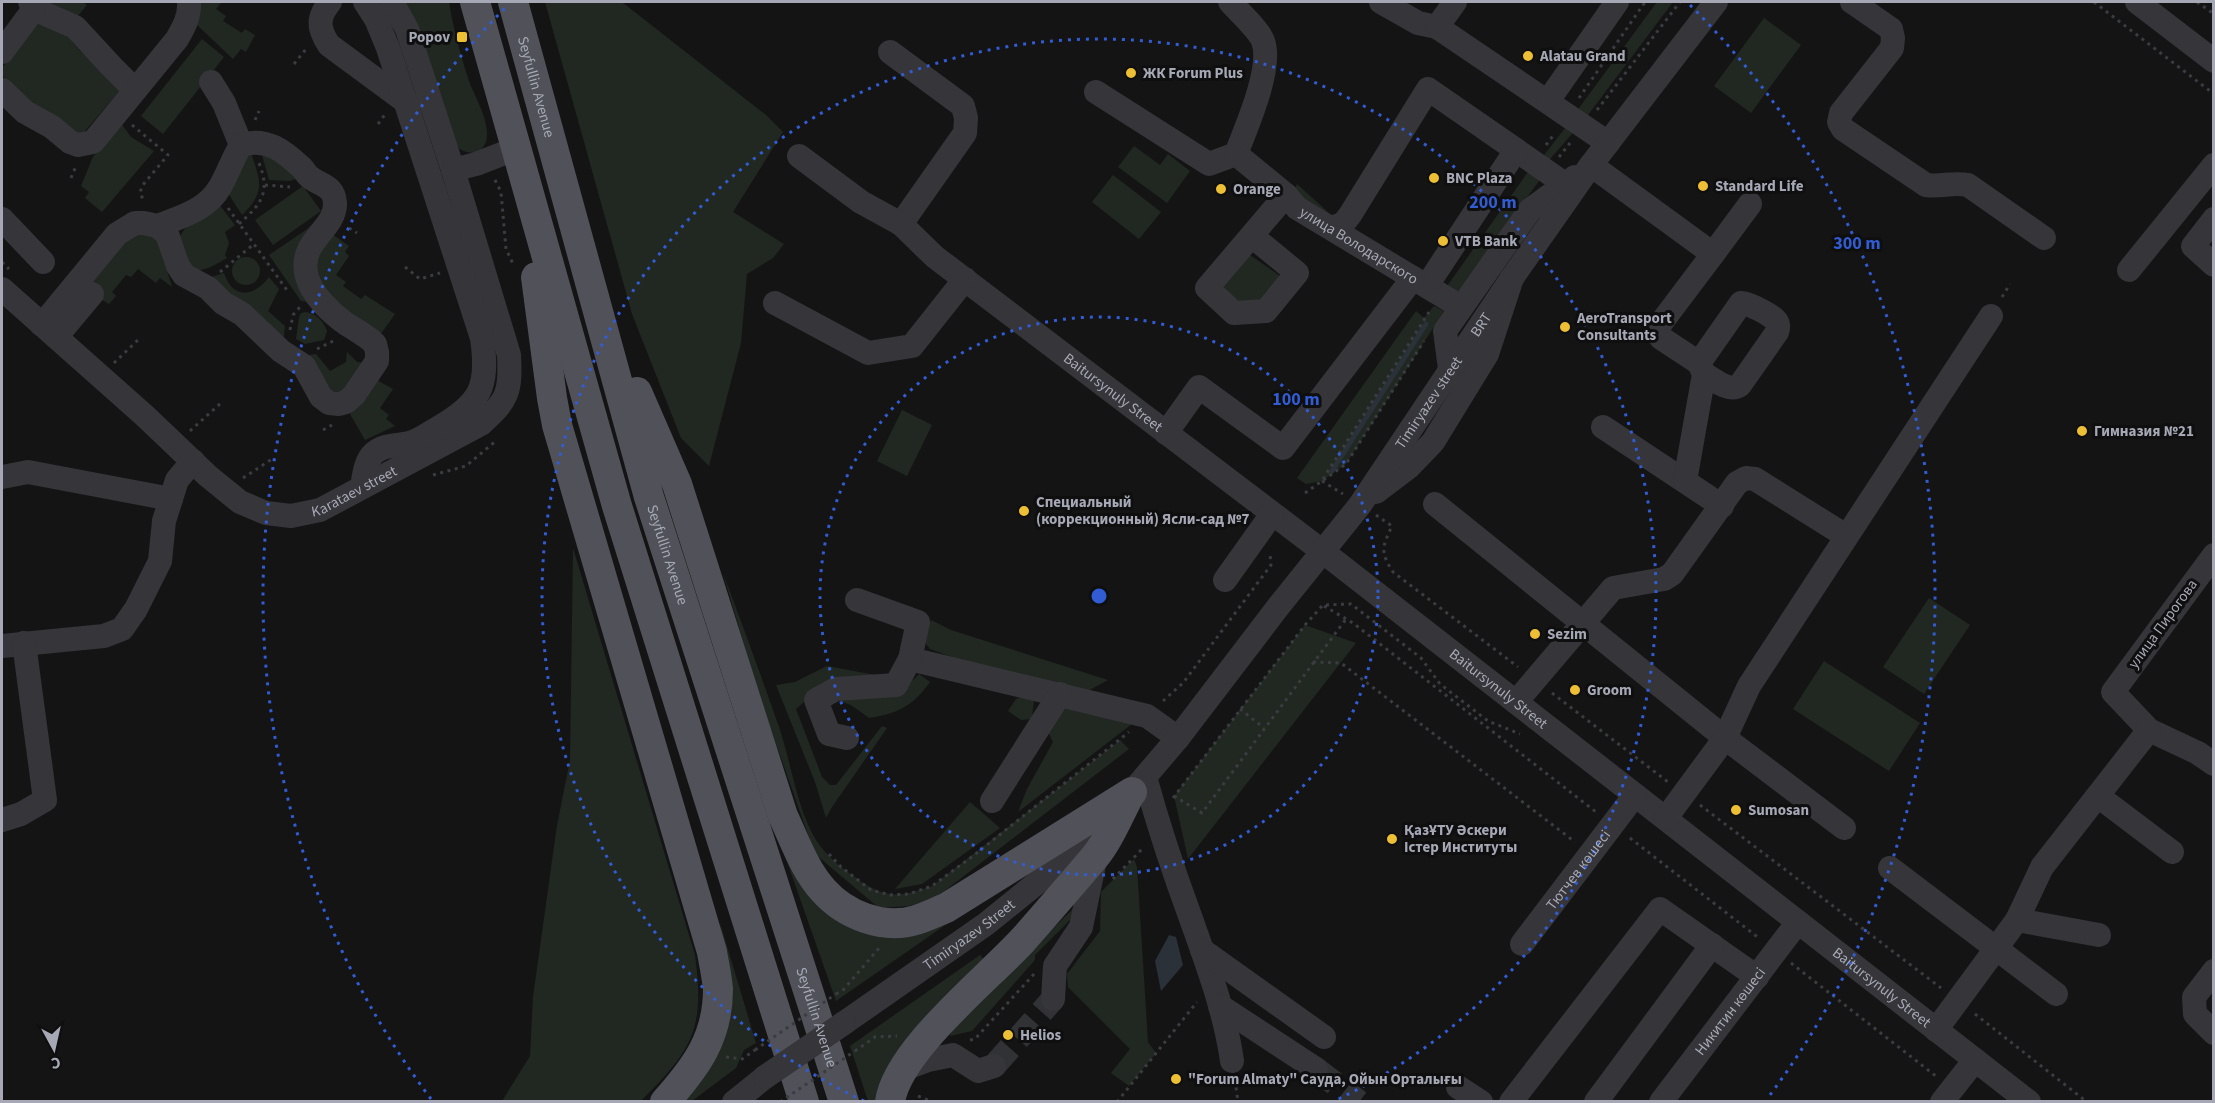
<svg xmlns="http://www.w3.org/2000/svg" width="2215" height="1103" viewBox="0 0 2215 1103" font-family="'Source Sans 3',sans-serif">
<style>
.green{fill:#202821}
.water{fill:#2a3139}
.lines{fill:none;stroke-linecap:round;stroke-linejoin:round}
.stream{stroke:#2a3139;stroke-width:5}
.minor-tunnel{stroke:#313235;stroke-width:24;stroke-dasharray:24 12;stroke-linecap:butt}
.path{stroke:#3b3c41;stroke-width:3;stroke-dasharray:3 4.5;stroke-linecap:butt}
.minor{stroke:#35353a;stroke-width:24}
.major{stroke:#515259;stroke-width:30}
.path-bridge{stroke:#3b3c41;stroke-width:3;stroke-dasharray:3 4.5;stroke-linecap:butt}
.minor-bridge{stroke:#35353a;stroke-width:24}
.ring{fill:none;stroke:#325cd3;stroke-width:3;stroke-dasharray:3 6}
.poi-dot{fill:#edbf35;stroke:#0f0f10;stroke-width:2}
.labels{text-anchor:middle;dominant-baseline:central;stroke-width:6;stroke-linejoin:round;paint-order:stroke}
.poi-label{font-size:15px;font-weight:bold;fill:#a6a9b5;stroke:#0f0f10;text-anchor:start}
.street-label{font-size:15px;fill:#a6a9b5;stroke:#0f0f10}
.centre{fill:#325cd3;stroke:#0f0f10;stroke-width:3}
.ring-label{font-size:18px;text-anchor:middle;font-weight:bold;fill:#325cd3;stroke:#0f0f10;stroke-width:6;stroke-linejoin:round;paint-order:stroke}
</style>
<rect width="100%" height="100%" fill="#141415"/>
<g class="green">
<polygon points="45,2 83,2 87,5 77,17"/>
<polygon points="198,2 222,2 216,9 226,16 223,21 242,33 245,29 255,35 246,52 241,49 233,59 194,22"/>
<path d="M 404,2 L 449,2 C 453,27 460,53 468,78 C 474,96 488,117 487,136 C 486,154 469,157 457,147 Z"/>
<polygon points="545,2 622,2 766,115 783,132 733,212 784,244 773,258 747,274 741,343 709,466 681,438 632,314"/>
<polygon points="1657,2 1673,2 1585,119 1576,112"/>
<polygon points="1764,18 1801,45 1751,113 1714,86"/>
<polygon points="36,20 62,30 80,51 101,65 121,89 80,137 28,105 2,75 2,68"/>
<polygon points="202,39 224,57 163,134 141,116"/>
<polygon points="120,122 131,137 154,151 102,212 85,198 89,192 81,186 93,157"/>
<polygon points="1569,123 1576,129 1546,164 1541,159"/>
<polygon points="1134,146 1160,165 1168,154 1190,171 1167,203 1118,167"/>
<polygon points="260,148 299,178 290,181 269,180"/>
<path d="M 250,150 C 260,180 267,191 242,215 L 228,193 Z"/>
<polygon points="1530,169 1542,177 1455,296 1445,289"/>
<polygon points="1113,175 1161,212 1139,239 1092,202"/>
<polygon points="1297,184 1339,222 1292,198"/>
<polygon points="303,186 321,211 273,245 255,220"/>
<path d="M 218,203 L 235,225 L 225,232 L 229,243 L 225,255 L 227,258 C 215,265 205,272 191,270 L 178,239 L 186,227 Z"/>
<polygon points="316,223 315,303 301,301 269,255"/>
<polygon points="144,231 158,241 172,287 160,278 156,283 138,269 131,277 126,275 112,292 116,296 109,304 92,294 85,285 122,245"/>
<polygon points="328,231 349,246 345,252 349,256 336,275 346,282 343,286 361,299 365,295 395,314 378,338 316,283 315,249"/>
<polygon points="1247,253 1283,278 1261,304 1235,303 1218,288"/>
<circle cx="246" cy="271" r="14"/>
<path d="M 224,273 C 233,300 254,297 269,277 L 279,289 L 268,311 L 285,326 L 283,343 L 208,278 Z"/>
<polygon points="1434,306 1444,311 1346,464 1322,481 1306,484 1297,478 1416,311 1424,318"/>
<path d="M 306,312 C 316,313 324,322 327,331 L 324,340 L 305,344 L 296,339 L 299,317 L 301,313 Z"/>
<polygon points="347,352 357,362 366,363 341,392 331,391 303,356 316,354 330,371 346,362"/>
<polygon points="375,379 393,389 380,408 389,415 386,419 395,426 365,440 350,414"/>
<polygon points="902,410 932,425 907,476 877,461"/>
<path d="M 573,548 L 695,955 C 705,1029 693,1049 641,1101 L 502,1101 L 530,1056 L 533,997 L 557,825 L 570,760 Z"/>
<path d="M 723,573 C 742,624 761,675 779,727 C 791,762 797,809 816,840 C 824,853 839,866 852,875 C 883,898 895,899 932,886 L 1120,740 L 1129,749 L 934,899 L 909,906 L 879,908 L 815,854 L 759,696 Z"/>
<polygon points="1929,598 1970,625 1924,694 1883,667"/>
<polygon points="931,620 951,630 1108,680 1088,691 976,666 930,649 923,640"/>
<polygon points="1305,625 1356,643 1188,859 1174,796"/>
<polygon points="1824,661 1920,723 1889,771 1793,709"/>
<polygon points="827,666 881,676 819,689 796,709 822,777 830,785 836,785 882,726 887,728 832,807 826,818 815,782 776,685 795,682"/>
<path d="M 919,674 L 930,682 C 913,706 897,714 869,718 L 851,705 L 833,699 C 860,695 901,697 919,674 Z"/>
<polygon points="1024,696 1034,700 1032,719 1021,720 1008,711 1016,699"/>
<polygon points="1068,703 1137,720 1018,812 1027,789 1053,742 1046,727"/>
<polygon points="970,802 1000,828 922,884 895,889"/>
<polygon points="777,833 819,901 954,919 836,1001"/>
<polygon points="1134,859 1137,867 1148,1042 1156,1053 1129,1086 1111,1073 1130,1049 1068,987 1067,974 1100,931 1101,892"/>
<polygon points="1076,906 1071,919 1035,955 1035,960 972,1031 950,1036 952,1026"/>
<polygon points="720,923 756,1043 744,1050 736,1068 692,1101 675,1102 727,991"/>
<polygon points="980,955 986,962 877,1101 868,1101 850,1046"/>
</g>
<polygon class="water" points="1169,935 1176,937 1183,965 1161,991 1155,961"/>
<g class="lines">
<polyline class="stream" points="1332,471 1426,324"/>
<g class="minor-tunnel">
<polyline points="994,1066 1053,999"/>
<polyline points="1316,1069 1359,1102"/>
</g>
<g class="path">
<polyline points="2094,2 2214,94"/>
<polyline points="2197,2 2214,14"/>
<polyline points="294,64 306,49"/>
<polyline points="1579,98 1645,2"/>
<polyline points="1597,110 1680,2"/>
<polyline points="255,120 259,111"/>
<polyline points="378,124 386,113"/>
<polyline points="132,125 168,155 142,186 140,193 144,201"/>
<polyline points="1546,145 1555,133"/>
<polyline points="1559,157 1570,143"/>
<polyline points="71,178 76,166"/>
<polyline points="495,180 501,192 506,249 514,266"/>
<polyline points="265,185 290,187"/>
<polyline points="228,208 289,293"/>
<path d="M 239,224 C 261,204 271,193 259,163"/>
<polyline points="349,228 357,233"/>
<polyline points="2,262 9,269"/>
<polyline points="405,267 420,279 440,273"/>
<polyline points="220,272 254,244"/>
<polyline points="2002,297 2010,284"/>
<polyline points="290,330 293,315 300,307"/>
<polyline points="317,349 333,341"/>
<polyline points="114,363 141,337"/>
<polyline points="323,430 332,425"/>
<polyline points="190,431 222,402"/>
<polyline points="433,475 466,466 497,440"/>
<polyline points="243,478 272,459"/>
<polyline points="1323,479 1429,312"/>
<polyline points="1322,481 1343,494"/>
<polyline points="1305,493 1346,464 1424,341"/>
<path d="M 1376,515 L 1392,526 C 1382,547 1380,552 1393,572 L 1518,667"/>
<polyline points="1324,606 1353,623 1596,812"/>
<polyline points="1313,662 1341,663 1575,842"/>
<polyline points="1552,693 1668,782"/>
<polyline points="1163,701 1183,683 1271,565 1270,554"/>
<polyline points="1240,709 1264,728"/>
<polyline points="1174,796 1202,813 1346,619"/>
<polyline points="1173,798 1305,625 1323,605 1351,604 1421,658 1440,684 1488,721 1520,734"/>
<polyline points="1700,805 1941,988"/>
<polyline points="1630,838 1760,939"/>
<polyline points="829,854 841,867 871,890 890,895 909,894 932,886 973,856 1129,732"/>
<polyline points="1113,879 1144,847"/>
<polyline points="1791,963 1937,1077"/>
<polyline points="836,994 843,990 880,947"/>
<polyline points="1975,1014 2087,1102"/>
<polyline points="970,1040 975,1039 1034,974"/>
<polyline points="855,1051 875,1037 897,1036"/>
<polyline points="726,1057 742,1059 755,1050"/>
<polyline points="1235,1080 1238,1102"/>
<polyline points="918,1096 933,1102"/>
<polyline points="1117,1102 1197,1002"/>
</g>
<g class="minor">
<path d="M 330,2 C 317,18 318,28 329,45 L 409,104"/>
<polyline points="392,2 407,29 453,170"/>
<path d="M 1230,2 C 1239,12 1259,30 1263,41 C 1273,68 1246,128 1236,154"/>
<polyline points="1381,2 1418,23 1437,27"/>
<polyline points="1455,2 1437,27 1608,143"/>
<path d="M 1852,2 L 1891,29 L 1893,38 L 1892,48 L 1841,113 L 1839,122 L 1843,129 L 1926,185 C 1941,187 1953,182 1968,185 L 2044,238"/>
<polyline points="2137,2 2214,61"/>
<polyline points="34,9 75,27 112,67 135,90"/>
<polyline points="2,52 34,9 30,2"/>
<polyline points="890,52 963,106 966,118 965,133 901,224"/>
<polyline points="211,82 224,103 241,145"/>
<path d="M 2,90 L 25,112 L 52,127 L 70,142 L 78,145 L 93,142 L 177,39 C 184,27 190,16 189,2"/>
<polyline points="1096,92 1209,164 1236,154"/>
<polyline points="1548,101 1617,2"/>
<path id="s1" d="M 1236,154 L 1286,195 L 1297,208 L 1461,307"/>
<path id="s2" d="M 799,156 L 861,202 L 901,224 L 935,257 L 1322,551 L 2029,1102"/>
<polyline points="1591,165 1713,254 1658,327 1658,333 1661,338 1699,363"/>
<polyline points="2,219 43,262"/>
<polyline points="2214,219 2193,246 2214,265"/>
<polyline points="1331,228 1343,224 1350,215 1428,89 1565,184"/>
<polyline points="1252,236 1297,273 1266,311 1234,313 1207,288 1286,195"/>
<polyline points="1713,254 1750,204"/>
<polyline points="2129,270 2214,165"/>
<polyline points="1432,278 1516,150"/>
<path id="s3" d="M 2,289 L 145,416 L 208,476 L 240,502 L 266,513 L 291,516 L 320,510 L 481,424 C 508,400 511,392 509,355 L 453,170 L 476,164 L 515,149"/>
<polyline points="775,303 868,353 912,346 965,279"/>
<path d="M 42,325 L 117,234 L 135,223 L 144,223 L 157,226 L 167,234 L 178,266 L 184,275 L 208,288 L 223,303 L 242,314 L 281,351 L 304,366 L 321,397 L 329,403 L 339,404 L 346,402 L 354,395 L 377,361 L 377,352 L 375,344 C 366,335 355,330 345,323 C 331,313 312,295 307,277 C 297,241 336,230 335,203 C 334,186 322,186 311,178 C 307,176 305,171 302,168 C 284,151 267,137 241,145 C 233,158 228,173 220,187 C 207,210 181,217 157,226"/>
<polyline points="56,337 92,294"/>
<polyline points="1450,369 1445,331 1530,210 1575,177"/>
<polyline points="1603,427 1722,506"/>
<polyline points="1166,433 1199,387 1283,448 1413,278"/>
<polyline points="2,477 28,472 171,499"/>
<path d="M 1685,481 L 1704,374 L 1699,363 L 1741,303 C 1748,303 1773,315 1777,322 C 1779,325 1778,328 1777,332 L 1740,385 C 1729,393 1714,379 1704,374"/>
<path d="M 362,487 C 364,476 365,461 374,453 C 384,444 397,446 409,443 C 419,441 429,433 438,428 C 481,403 489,387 482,338 L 388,48 L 376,19 L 365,2"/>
<polyline points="1376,492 1409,467 1433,442 1487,354 1512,278 1591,165 1716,2"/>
<polyline points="1435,504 1725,738 1844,828"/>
<polyline points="2214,555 2113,692 2149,730 2198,753 2214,764"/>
<polyline points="1225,580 1272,514"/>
<polyline points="857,600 918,622 910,659 1147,716 1178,738"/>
<polyline points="2,646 104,636 122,629 136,609 160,561 164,521 177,480 193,461"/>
<polyline points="1516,702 1613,588 1664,579 1672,574 1737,483 1746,478 1755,479 1846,536"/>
<polyline points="847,738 829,734 816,700 836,689 896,685 910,659"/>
<path d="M 1145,777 C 1158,824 1173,870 1190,916 C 1207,964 1225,1011 1232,1061"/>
<polyline points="2098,796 2172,852"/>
<polyline points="992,801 1060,694"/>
<polyline points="1666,818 1725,738 1749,686 1991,316"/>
<polyline points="2,820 21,814 45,800 24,643"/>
<polyline points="1890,868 2056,994"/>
<polyline points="2017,920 2099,935"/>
<path id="s4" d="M 1522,944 L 1635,795"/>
<polyline points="1202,950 1324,1037"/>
<polyline points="2214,971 2194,997 2195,1014 2214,1033"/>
<polyline points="1053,999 1055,966 1081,927 1096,855"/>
<polyline points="1220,1006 1316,1069"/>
<path id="s5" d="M 844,1023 L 986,924 L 1054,869 L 1132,792 L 1178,738 L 1278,607 L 1360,505 L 1512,278"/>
<polyline points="1936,1030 2017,920 2042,867 2149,730"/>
<polyline points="901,1070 928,1060 953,1055 978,1071 994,1066"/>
<polyline points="1458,1087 1481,1102"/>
<polyline points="734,1102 765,1077"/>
<polyline points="1511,1102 1660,909 1757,977"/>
<polyline points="1596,1102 1712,945"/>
<path id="s6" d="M 1661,1102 L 1798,922"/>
<polyline points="1942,1102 1975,1060"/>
</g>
<g class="major">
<polyline points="475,2 617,506 804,1102"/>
<path id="s7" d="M 513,2 L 649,497 L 844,1102"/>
<path d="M 536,277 L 552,398 L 557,425 L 712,952 C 714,964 717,977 718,989 C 718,1038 696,1067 665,1102"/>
<path d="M 637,392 L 677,484 L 783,816 C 795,841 804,869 823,890 C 845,915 883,930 916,920 C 926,917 936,912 946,908 L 1132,792"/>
<path d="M 890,1102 C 897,1051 986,980 1022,941 C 1046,914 1070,886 1094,858 C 1109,840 1119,815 1130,794"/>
</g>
<g class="path-bridge">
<polyline points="755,1050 836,994"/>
<polyline points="780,1102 855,1051"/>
</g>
<polyline class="minor-bridge" points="765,1077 844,1023"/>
</g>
<g class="ring">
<circle cx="1099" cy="596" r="279"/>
<path d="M864 1101A557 557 0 1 1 1334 1101"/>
<path d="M431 1099A836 836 0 0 1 508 5M1690 5A836 836 0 0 1 1767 1099"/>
</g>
<g class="poi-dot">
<rect x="456" y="31" width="12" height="12" rx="3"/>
<circle cx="1528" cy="56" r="6"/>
<circle cx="1131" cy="73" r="6"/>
<circle cx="1434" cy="178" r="6"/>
<circle cx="1703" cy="186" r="6"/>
<circle cx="1221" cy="189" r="6"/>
<circle cx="1443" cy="241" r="6"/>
<circle cx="1565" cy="327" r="6"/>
<circle cx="2082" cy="431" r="6"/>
<circle cx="1024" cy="511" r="6"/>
<circle cx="1535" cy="634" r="6"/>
<circle cx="1575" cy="690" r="6"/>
<circle cx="1736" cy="810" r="6"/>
<circle cx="1392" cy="839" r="6"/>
<circle cx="1008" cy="1035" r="6"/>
<circle cx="1176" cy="1079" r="6"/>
</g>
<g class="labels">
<g class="poi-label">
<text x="450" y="37" text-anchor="end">Popov</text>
<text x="1540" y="56">Alatau Grand</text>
<text x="1143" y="73">ЖК Forum Plus</text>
<text x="1446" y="178">BNC Plaza</text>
<text x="1715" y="186">Standard Life</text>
<text x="1233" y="189">Orange</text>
<text x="1455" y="241">VTB Bank</text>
<text x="1577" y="318">AeroTransport<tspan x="1577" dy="17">Consultants</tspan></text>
<text x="2094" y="431">Гимназия №21</text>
<text x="1036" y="502">Специальный<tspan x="1036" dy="17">(коррекционный) Ясли-сад №7</tspan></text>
<text x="1547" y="634">Sezim</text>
<text x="1587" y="690">Groom</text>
<text x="1748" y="810">Sumosan</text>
<text x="1404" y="830">ҚазҰТУ Әскери<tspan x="1404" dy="17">Істер Институты</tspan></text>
<text x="1020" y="1035">Helios</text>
<text x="1188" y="1079">"Forum Almaty" Сауда, Ойын Орталығы</text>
</g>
<g class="street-label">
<text stroke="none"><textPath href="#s7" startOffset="88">Seyfullin Avenue</textPath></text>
<text stroke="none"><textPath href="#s1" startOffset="154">улица Володарского</textPath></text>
<text stroke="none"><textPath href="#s5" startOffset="954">BRT</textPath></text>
<text stroke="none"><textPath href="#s2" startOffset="394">Baitursynuly Street</textPath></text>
<text stroke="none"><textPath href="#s5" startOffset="860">Timiryazev street</textPath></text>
<text stroke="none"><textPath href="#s3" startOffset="441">Karataev street</textPath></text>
<text stroke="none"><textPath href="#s7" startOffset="574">Seyfullin Avenue</textPath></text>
<text transform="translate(2163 624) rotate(-54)">улица Пирогова</text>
<text stroke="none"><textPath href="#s2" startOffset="880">Baitursynuly Street</textPath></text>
<text stroke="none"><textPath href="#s4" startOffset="93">Тютчев көшесі</textPath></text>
<text stroke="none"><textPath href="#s5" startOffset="153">Timiryazev Street</textPath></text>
<text stroke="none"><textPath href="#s2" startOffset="1366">Baitursynuly Street</textPath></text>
<text stroke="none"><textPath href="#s6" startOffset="114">Никитин көшесі</textPath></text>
<text stroke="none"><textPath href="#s7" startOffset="1060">Seyfullin Avenue</textPath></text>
</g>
</g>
<circle cx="1099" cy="596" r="9" class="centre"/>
<g class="ring-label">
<text x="1493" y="208">200 m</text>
<text x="1857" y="249">300 m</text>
<text x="1296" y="405">100 m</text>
</g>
<rect width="2215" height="1103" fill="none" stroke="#a6a9b5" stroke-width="6"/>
<g transform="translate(54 1049) rotate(172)" stroke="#0f0f10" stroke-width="4.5" paint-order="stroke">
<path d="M0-4.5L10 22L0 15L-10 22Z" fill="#a6a9b5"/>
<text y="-9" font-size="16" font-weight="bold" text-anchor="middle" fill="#a6a9b5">С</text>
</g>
</svg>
